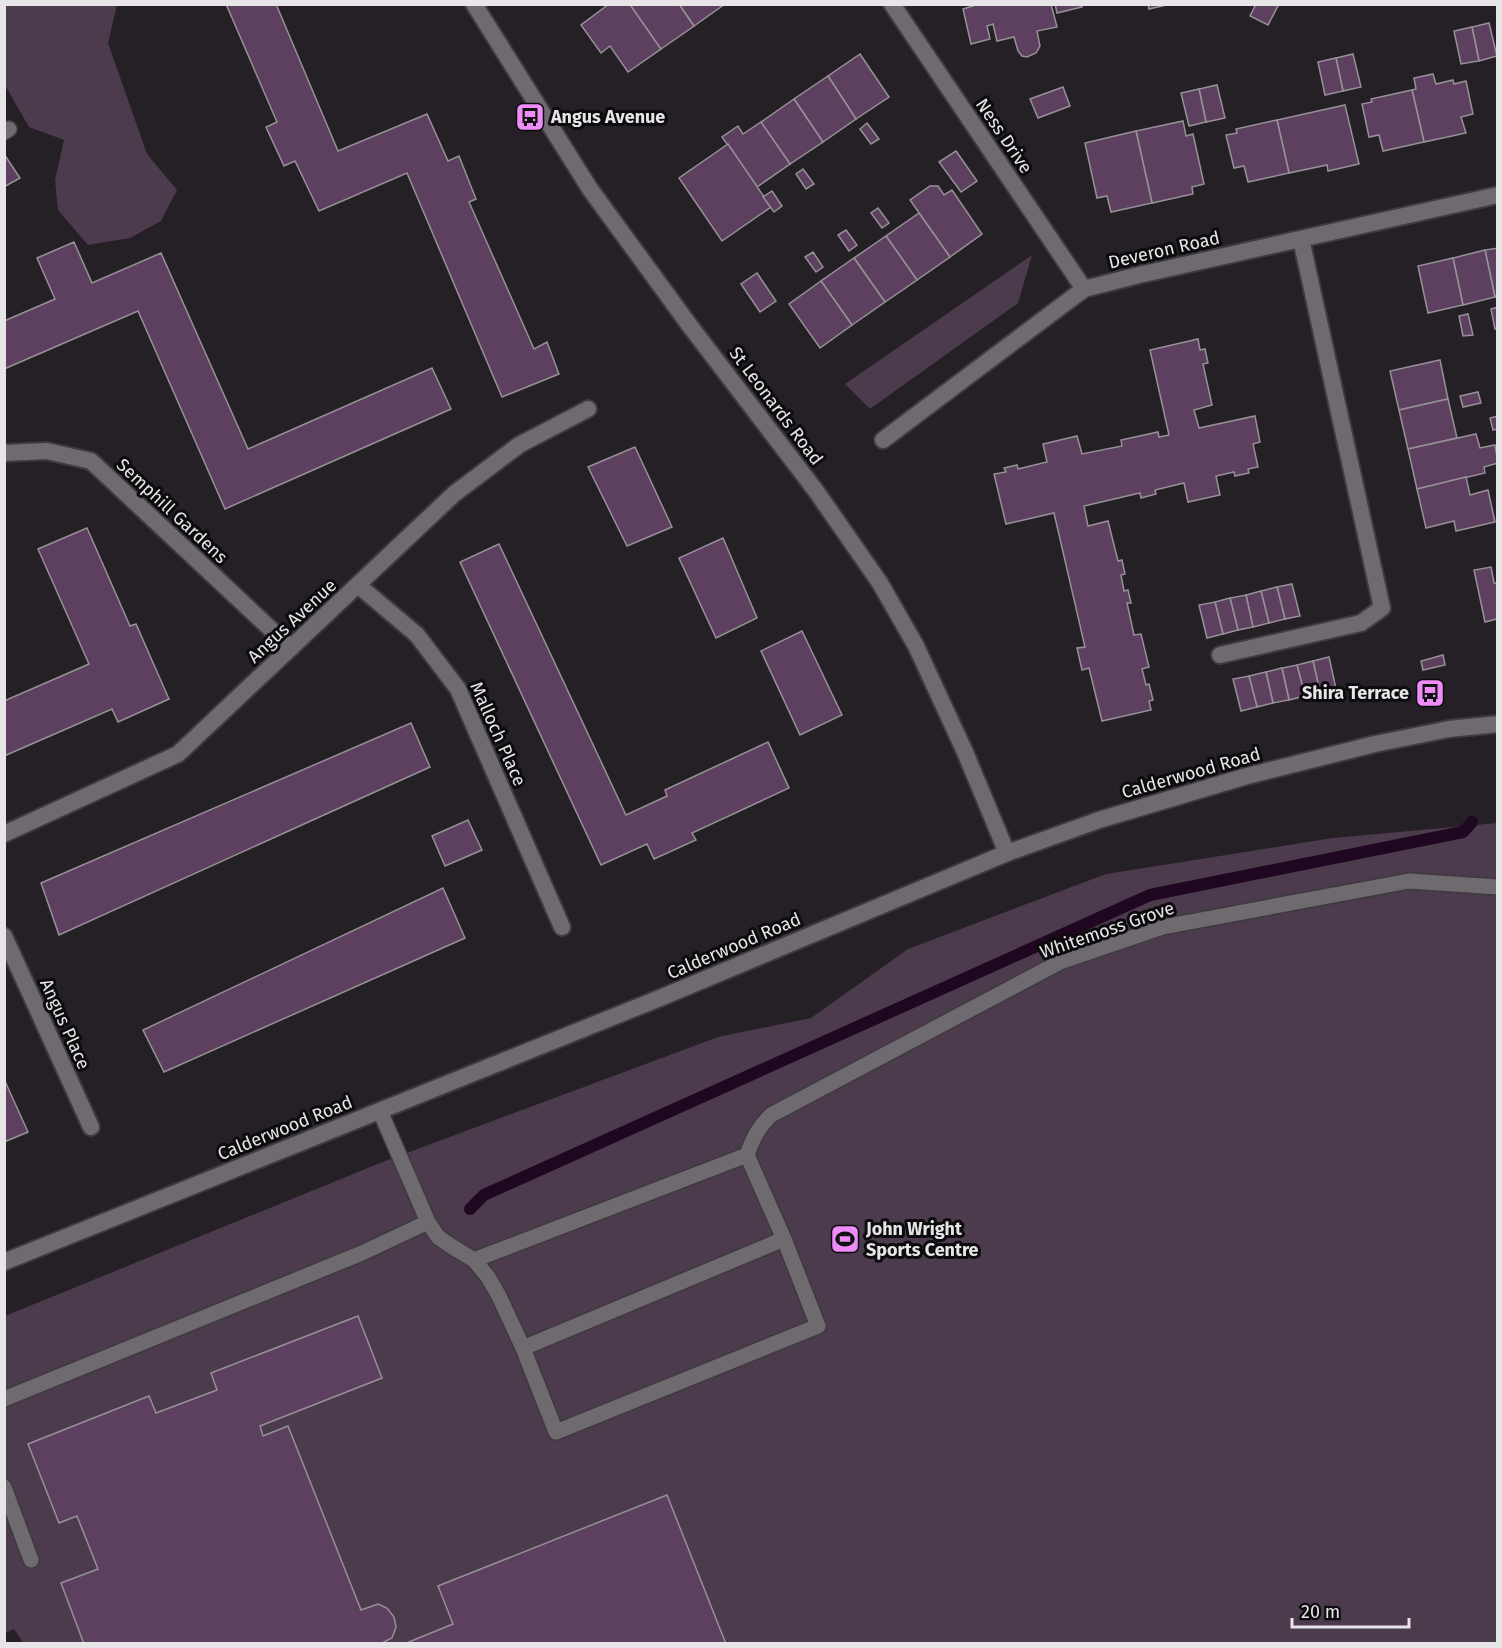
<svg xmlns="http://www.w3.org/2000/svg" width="1502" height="1648" viewBox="0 0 1502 1648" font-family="'Fira Sans',sans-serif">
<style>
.green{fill:#4c3a4d}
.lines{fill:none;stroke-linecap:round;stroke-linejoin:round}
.stream{stroke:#1f0621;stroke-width:12}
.building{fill:#5d4060;stroke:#969196;stroke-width:1.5}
.service-casing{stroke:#3e3a3e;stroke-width:18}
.minor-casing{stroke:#3e3a3e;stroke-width:20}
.tertiary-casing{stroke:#3e3a3e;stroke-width:20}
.service{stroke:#6f6a70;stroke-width:15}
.minor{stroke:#6f6a70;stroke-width:16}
.tertiary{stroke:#6f6a70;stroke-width:16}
.labels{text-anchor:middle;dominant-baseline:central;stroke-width:6;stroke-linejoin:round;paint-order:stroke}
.poi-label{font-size:18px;font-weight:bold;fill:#e8e5e8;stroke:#0c0b0d;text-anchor:start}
.street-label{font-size:18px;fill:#e8e5e8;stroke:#0c0b0d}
</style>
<rect width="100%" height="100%" fill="#242025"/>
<g class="green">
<polygon points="5,4 117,5 108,43 147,154 177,190 161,221 130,238 88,245 58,210 55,180 64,140 29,127 6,87 5,87"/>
<polygon points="1032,255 1018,303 870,409 845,384"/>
<polygon points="1497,823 1497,1643 24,1644 14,1629 5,1633 5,1316 380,1163 718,1037 811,1018 908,949 1106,874 1333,838"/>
</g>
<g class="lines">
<polyline class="stream" points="470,1209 484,1195 1150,895 1463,832 1472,822"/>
</g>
<g class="building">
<polygon points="226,4 276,4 338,151 427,114 448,161 459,156 476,199 469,202 534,349 547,342 559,374 502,397 407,173 319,211 295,161 284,166 266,127 277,122"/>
<polygon points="609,4 630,4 661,49 628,72 610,46 601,53 581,25"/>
<polygon points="633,4 679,4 694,26 661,49 631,6"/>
<polygon points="679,4 725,4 694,26"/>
<polygon points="979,4 1051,4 1057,27 1037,31 1040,46 1036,53 1027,57 1022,56 1018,51 1014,37 997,41 993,24 987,26 990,39 971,44 963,9"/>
<polygon points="1055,4 1081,4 1082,7 1057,13"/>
<polygon points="1148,4 1167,4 1167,5 1149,9"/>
<polygon points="1256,4 1279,4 1268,25 1250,16"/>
<polygon points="1489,23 1497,56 1479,61 1472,27"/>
<polygon points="1472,27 1479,61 1461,64 1454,31"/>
<polygon points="860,54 889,97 856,119 828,76"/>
<polygon points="1353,54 1361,87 1343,91 1336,58"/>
<polygon points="1336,58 1343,91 1325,95 1318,62"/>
<polygon points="1433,74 1436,84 1453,80 1454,84 1466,81 1473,114 1461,117 1466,133 1424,142 1412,90 1416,89 1414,78"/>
<polygon points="828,76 856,119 823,142 794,99"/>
<polygon points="1217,85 1225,118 1206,122 1199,89"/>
<polygon points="1063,87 1070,106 1038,118 1030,99"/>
<polygon points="1199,89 1206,122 1189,126 1181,93"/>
<polygon points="1412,90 1424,142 1383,151 1379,135 1369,137 1362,104 1372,102 1371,99"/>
<polygon points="794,99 823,142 790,164 761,122"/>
<polygon points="1345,105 1359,164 1328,171 1327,165 1289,173 1277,120"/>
<polygon points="1277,120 1289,173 1248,182 1244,166 1234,168 1226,135 1237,133 1236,129"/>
<polygon points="1183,121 1186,136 1193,134 1204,184 1192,187 1193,194 1152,203 1136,131"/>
<polygon points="761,122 790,164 757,187 722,137 738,126 743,134"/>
<polygon points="867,123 879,139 871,144 860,129"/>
<polygon points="1136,131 1152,203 1111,212 1107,196 1097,198 1085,143"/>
<polygon points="728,144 771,207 722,241 679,178"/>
<polygon points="956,151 977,181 961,192 939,162"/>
<polygon points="4,154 20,178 4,187"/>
<polygon points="803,169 814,184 806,189 796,174"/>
<polygon points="930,186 938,186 944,195 952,190 982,234 950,257 910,200"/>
<polygon points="772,191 782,206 774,212 763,197"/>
<polygon points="878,208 889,223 882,228 871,213"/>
<polygon points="919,213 950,257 917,280 886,236"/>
<polygon points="846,230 857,245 849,251 838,235"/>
<polygon points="886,236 917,280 885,302 854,258"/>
<polygon points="74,242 92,283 161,253 248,449 432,368 451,409 225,509 138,311 4,369 4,321 55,299 37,258"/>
<polygon points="1498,248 1498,297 1495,297 1485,250"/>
<polygon points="1485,250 1495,297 1463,305 1453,258"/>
<polygon points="813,252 823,267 816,272 805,257"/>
<polygon points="854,258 885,302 852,325 821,281"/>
<polygon points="1453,258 1463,305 1428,313 1418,266"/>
<polygon points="757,273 776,301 760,312 741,284"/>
<polygon points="821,281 852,325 820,348 789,304"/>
<polygon points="1498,307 1498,328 1495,329 1491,309"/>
<polygon points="1468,314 1473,335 1463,336 1459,316"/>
<polygon points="1198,339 1200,350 1205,349 1208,363 1203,364 1212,405 1194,410 1199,428 1255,416 1260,442 1253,444 1258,467 1248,469 1249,473 1235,476 1234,472 1216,476 1220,495 1188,502 1184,483 1155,490 1156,494 1141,498 1140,493 1084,506 1088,526 1108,521 1118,561 1122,560 1125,574 1121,575 1124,591 1128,590 1131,603 1127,603 1134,635 1141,634 1149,667 1142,669 1146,685 1149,684 1153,700 1149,701 1151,710 1102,721 1089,668 1082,670 1077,648 1085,647 1054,513 1006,524 994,474 1006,472 1004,468 1017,465 1018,469 1047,462 1043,444 1077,436 1082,454 1122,446 1121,440 1158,432 1159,437 1169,435 1150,350"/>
<polygon points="1440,360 1448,399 1399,410 1390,371"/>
<polygon points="1478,392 1481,403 1463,407 1460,396"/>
<polygon points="1448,399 1457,438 1408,449 1399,410"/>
<polygon points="1498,416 1498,429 1493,430 1490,418"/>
<polygon points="1476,434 1480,448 1495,445 1498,463 1484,467 1485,473 1417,489 1408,449"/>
<polygon points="635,447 672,527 627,546 588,467"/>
<polygon points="1466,477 1470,495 1488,490 1495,522 1456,531 1454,521 1426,528 1417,489"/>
<polygon points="87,528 130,626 136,624 169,699 118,722 112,709 4,756 4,701 89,664 38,549"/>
<polygon points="723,538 757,618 716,638 679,558"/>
<polygon points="499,544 626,815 667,796 665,790 768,742 789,788 692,833 696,840 654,859 647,844 601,865 460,562"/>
<polygon points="1491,567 1494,583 1498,583 1498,622 1497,619 1485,622 1474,570"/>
<polygon points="1292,584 1300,616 1285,619 1277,587"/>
<polygon points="1277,587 1285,619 1269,623 1261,591"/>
<polygon points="1261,591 1269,623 1253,627 1246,595"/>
<polygon points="1246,595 1253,627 1238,630 1230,598"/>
<polygon points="1230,598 1238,630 1223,634 1215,602"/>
<polygon points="1215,602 1223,634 1207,638 1199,605"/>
<polygon points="802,631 842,715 800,735 761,651"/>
<polygon points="1443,655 1445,665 1423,670 1421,661"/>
<polygon points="1329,657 1336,689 1320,692 1313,661"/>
<polygon points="1313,661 1320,692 1305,696 1297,665"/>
<polygon points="1297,665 1305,696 1289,700 1282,668"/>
<polygon points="1282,668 1289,700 1273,703 1266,672"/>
<polygon points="1266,672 1273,703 1257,707 1249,676"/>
<polygon points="1249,676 1257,707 1241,711 1233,679"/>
<polygon points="411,723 430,767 59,935 41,883"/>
<polygon points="468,820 482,850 445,866 432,836"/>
<polygon points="443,888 465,938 164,1072 143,1030"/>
<polygon points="4,1079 28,1132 4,1142"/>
<polygon points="358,1316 382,1378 260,1426 263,1436 288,1426 361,1610 378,1604 387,1608 394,1617 396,1627 392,1638 380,1644 84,1644 61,1583 98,1569 77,1516 59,1523 28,1444 149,1396 156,1413 217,1390 211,1373"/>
<polygon points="667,1495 726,1644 404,1644 453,1624 438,1586"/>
</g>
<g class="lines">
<g class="service-casing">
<g id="service">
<polyline points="4,132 9,129"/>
<polyline points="380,1111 428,1222 438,1237 451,1246 474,1260 488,1277 499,1296 523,1348 556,1432 818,1326 784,1239 747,1155 474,1260"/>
<path d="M 747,1155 C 753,1138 758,1128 771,1115 L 1060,962 L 1163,927 L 1409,881 L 1498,887"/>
<polyline points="523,1348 784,1239"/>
<polyline points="4,1399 362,1253 428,1222"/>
<polyline points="4,1487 31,1560"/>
</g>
</g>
<g class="minor-casing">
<g id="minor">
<polyline points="892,4 1084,289"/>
<polyline points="883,440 1084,289 1139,275 1498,195"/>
<polyline points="4,453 47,451 91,461 291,648"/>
<polyline points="358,585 417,635 458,689 562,927"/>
<polyline points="1220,655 1361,623 1382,608 1301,239"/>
<polyline points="4,834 178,754 454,494 519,445 588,409"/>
<polyline points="4,936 91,1127"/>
</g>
</g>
<g class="tertiary-casing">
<g id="tertiary">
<polyline points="474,4 590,189 690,326 816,491 880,583 916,646 965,752 1007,853"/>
<polyline points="4,1262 660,998 1007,853 1099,820 1247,776 1375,744 1449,729 1498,724"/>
</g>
</g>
<use href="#service" class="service"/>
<use href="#minor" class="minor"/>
<use href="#tertiary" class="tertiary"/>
</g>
<defs>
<g id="bus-square" transform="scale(1.5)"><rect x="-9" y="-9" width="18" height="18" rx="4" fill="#ee8cf8" stroke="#0c0b0d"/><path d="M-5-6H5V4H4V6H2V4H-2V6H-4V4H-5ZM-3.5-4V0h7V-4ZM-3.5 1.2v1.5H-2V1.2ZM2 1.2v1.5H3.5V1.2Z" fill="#111"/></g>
<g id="stadium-square" transform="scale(1.5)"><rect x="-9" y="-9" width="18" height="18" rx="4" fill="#ee8cf8" stroke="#0c0b0d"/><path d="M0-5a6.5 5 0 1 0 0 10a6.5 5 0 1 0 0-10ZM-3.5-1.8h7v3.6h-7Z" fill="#111"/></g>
</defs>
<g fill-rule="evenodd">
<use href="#bus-square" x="530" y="117"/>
<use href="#bus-square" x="1430" y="693"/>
<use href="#stadium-square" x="845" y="1239"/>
</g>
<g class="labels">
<g class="poi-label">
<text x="551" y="117">Angus Avenue</text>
<text x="1409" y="693" text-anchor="end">Shira Terrace</text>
<text x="866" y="1229">John Wright<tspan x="866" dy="21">Sports Centre</tspan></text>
</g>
<g class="street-label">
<text transform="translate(1004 136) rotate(56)">Ness Drive</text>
<text transform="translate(1164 250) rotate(-13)">Deveron Road</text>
<text transform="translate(776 406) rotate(53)">St Leonards Road</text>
<text transform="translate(172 511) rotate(43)">Semphill Gardens</text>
<text transform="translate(292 621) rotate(-43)">Angus Avenue</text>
<text transform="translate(498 734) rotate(66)">Malloch Place</text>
<text transform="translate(1191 773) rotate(-16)">Calderwood Road</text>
<text transform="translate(1107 930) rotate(-19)">Whitemoss Grove</text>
<text transform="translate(734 946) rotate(-23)">Calderwood Road</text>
<text transform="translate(65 1024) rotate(66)">Angus Place</text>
<text transform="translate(285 1128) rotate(-22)">Calderwood Road</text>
</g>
</g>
<rect width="1502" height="1648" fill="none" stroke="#e8e5e8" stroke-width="12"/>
<path d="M1292 1618v9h117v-9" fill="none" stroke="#e8e5e8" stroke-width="3"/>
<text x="1301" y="1618" font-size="18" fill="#e8e5e8" stroke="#0c0b0d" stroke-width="4.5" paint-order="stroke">20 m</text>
</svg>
